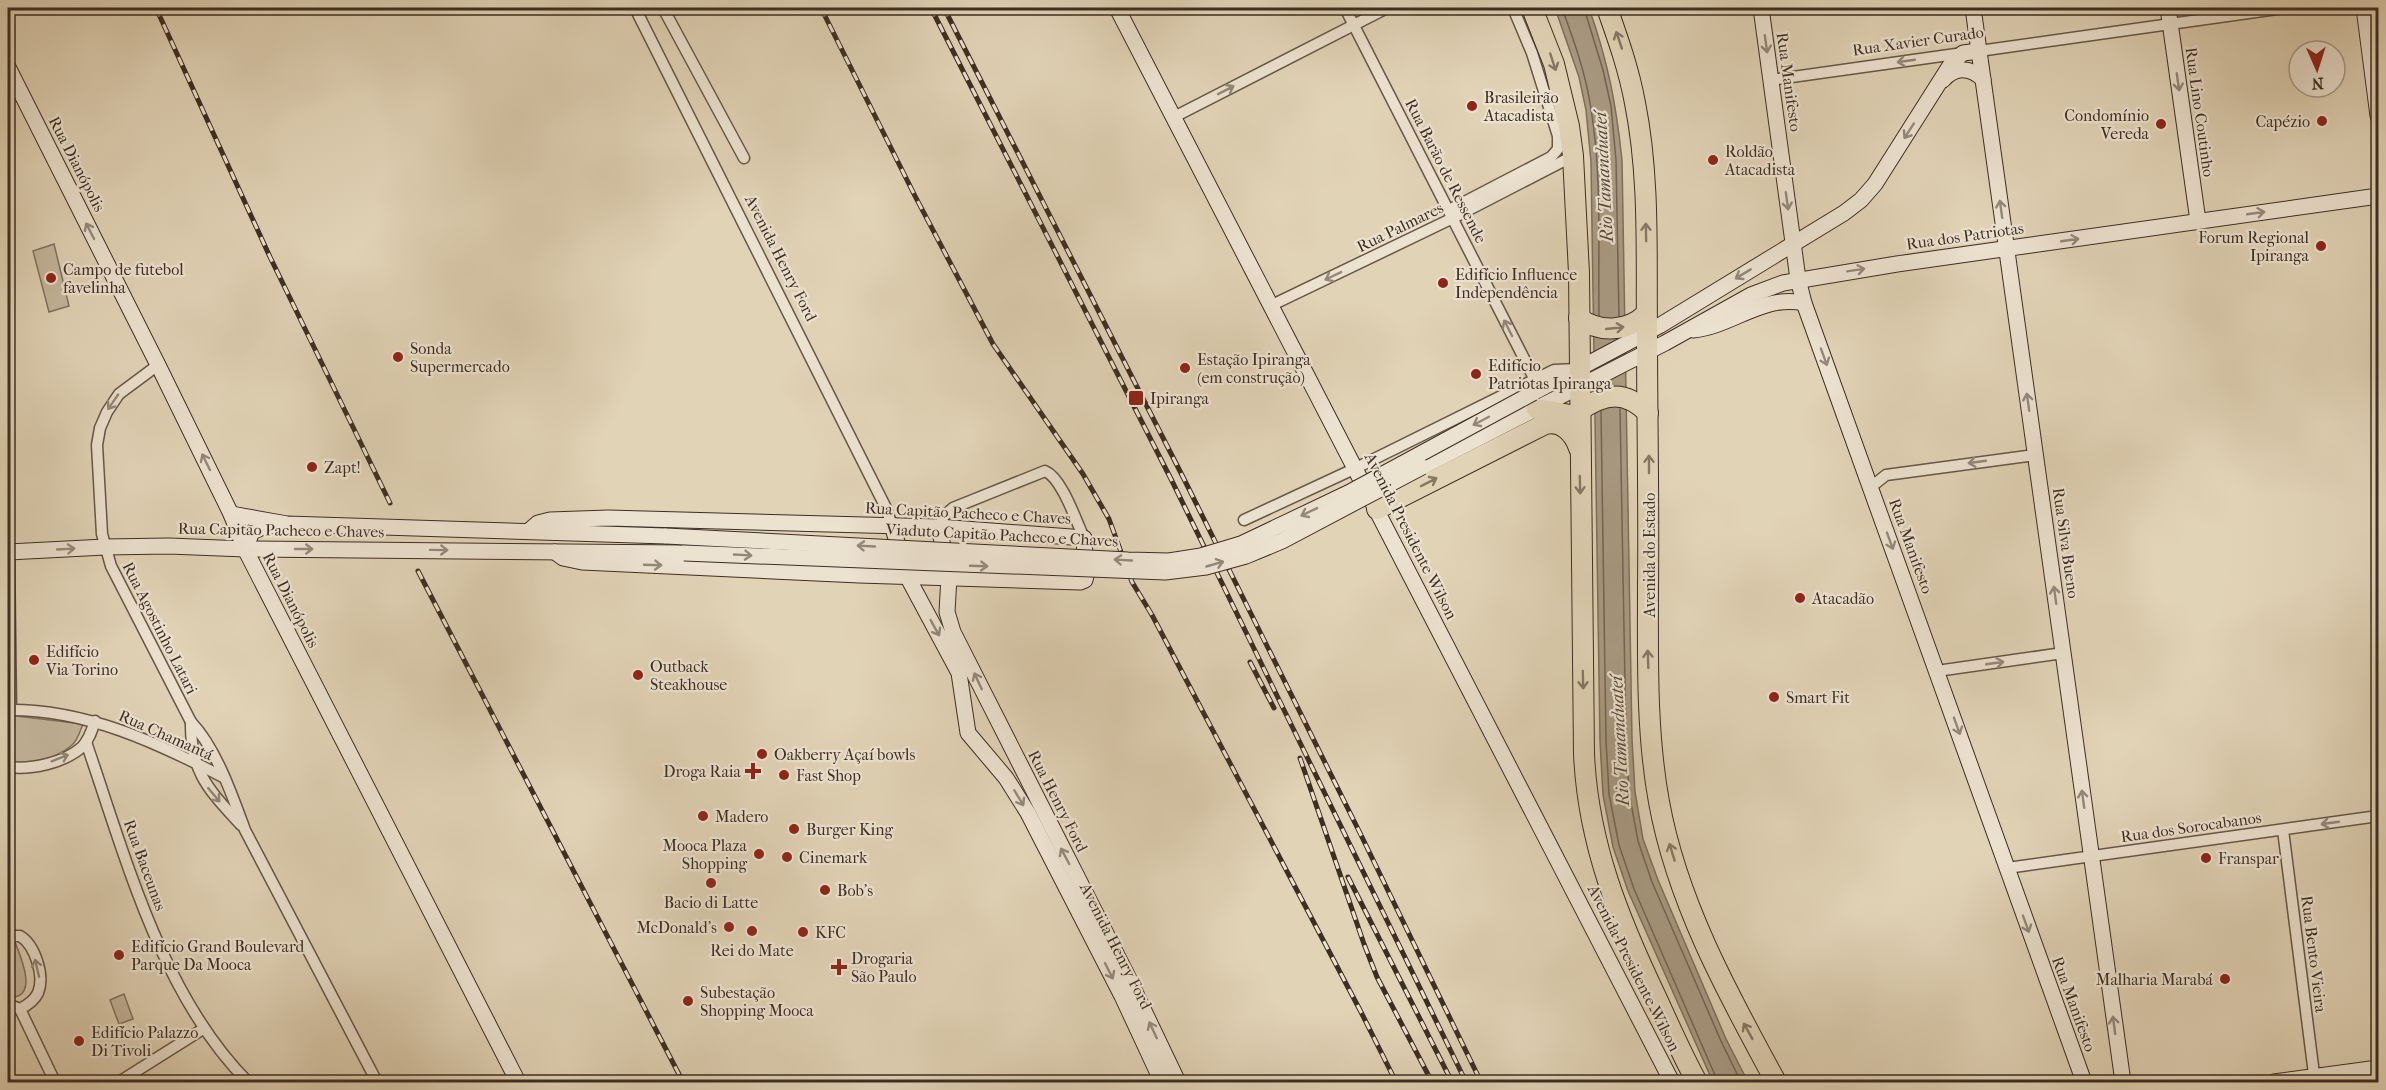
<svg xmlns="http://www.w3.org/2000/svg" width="2386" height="1090" viewBox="0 0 2386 1090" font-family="'IM FELL French Canon',serif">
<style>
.green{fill:#c5b79d;stroke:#817260;stroke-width:1.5}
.water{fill:#a99b84;stroke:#7e6f5d;stroke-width:1.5}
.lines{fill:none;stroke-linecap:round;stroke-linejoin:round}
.shore{stroke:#736454;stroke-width:1.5}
.street-casing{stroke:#665748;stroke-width:13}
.secondary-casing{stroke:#3d2e23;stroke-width:17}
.highway-casing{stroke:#3d2e23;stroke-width:22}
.street{stroke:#ece2d0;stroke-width:10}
.secondary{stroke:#ece2d0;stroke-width:15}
.highway{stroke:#e1d3b6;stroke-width:20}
.rail-casing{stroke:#3d2e23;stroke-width:5}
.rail{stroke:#ece2d0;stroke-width:3;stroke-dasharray:9;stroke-linecap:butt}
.secondary-bridge-casing{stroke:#3d2e23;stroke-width:17;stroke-linecap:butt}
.secondary-bridge{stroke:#ece2d0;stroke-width:15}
.oneway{stroke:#877865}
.oneway2{stroke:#94887a}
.poi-dot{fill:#8f2418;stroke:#ece2d0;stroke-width:2}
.labels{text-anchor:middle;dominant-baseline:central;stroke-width:4.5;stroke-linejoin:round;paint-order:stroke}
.street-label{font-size:16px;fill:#3d2e23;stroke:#ece2d0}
.poi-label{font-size:16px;fill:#3d2e23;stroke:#ece2d0;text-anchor:start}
.water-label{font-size:18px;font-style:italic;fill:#58493b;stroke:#ece2d0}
</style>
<rect width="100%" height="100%" fill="#e1d3b6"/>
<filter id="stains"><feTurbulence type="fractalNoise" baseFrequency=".00333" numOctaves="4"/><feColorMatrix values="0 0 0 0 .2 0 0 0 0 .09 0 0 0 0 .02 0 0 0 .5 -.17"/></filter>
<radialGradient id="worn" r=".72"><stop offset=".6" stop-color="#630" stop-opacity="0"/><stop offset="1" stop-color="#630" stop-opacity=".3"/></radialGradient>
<g class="green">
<polygon points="54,244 69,306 49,312 33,251"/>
<path d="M 8,715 L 83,724 C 80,731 78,740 72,745 C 57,759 27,765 8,763 Z"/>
<path d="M 15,942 C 20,955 38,995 13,997 L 8,991 L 8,970 Z"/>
<polygon points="124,994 133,1019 119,1024 110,1000"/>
</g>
<path class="water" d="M 1555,8 L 1589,8 C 1608,62 1616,103 1622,160 L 1632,739 L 1635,792 L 1643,839 L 1658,880 L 1726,1039 L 1748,1082 L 1713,1082 L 1628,891 L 1613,847 L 1603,795 L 1600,741 L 1591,162 L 1586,110 L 1579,77 Z"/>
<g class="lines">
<g class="shore">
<path d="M 1562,8 C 1574,41 1586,74 1591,109 C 1602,176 1598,247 1599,316"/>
<polyline points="1584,8 1603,70 1611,106 1616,160 1619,316"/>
<polyline points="1620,409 1626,739 1629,792 1638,841 1652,882 1721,1041 1741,1082"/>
<polyline points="1601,411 1606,740 1609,794 1619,845 1634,889 1718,1082"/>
</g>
<g class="street-casing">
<g id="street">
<polyline points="635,8 885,506 892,525"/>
<polyline points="663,8 744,158"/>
<polyline points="1345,8 1535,380"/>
<polyline points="1979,51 2284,8"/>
<polyline points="1771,80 1963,53"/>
<polyline points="1174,117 1387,8"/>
<polyline points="1449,210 1551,157 1558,149 1558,136 1532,53 1513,8"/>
<polyline points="1270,306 1453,218 1573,156"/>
<path d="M 158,365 L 119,394 L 107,412 L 100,428 L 97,445 L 102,534 L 111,566 L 191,722 C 216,748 232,795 245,830 L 377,1082"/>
<polyline points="1871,487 1886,475 2035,455"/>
<polyline points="1244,520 1356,468 1554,370 1578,369"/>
<path d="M 939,527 L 944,516 L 953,508 L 1045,471 C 1062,478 1076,521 1084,538"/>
<polyline points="9,552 11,710"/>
<polyline points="1937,671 2063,653"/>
<path d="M 8,710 C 85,709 156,742 223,777"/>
<path d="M 191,722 C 190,772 209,790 241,825"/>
<path d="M 86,742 C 125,855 161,995 248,1082"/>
<path d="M 8,767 C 31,770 64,763 82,747 C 89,740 92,730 95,721"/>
<polyline points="2283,830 2315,1082"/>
<polyline points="2007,868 2378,816"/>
<path d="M 8,936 L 20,936 C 35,945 45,976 38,993 C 34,1001 28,1005 20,1009 L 8,1004"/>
<polyline points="20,1009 55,1082"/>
<polyline points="119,1082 203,1029"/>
</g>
</g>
<g class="secondary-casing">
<g id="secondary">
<polyline points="1117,8 1672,1082"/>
<polyline points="1761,8 1798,279 1804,303 2084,1082"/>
<polyline points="1973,8 2123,1082"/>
<polyline points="2168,8 2198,221"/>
<polyline points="2364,8 2378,116"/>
<polyline points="8,67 158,365 231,514 245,549 518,1082"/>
<path d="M 1943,80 C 1955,66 1970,67 1983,79"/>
<path d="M 1693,330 C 1733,326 1762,294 1804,303"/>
<polyline points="1533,393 1659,326 1844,213 1861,200 1875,184 1951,64 1963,53 1979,51"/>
<polyline points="1422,467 1665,343 1751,295 1783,283 1897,264 2378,196"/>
<polyline points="231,514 287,524 666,536"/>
<polyline points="892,525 907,576 959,673 968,733 1006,778 1028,813 1122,996 1162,1082"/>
<polyline points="939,527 949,577 947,612 953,632 1125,971 1178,1082"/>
<polyline points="530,530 538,523 550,520 608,518 939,527 1084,538 1086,576 1085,580 1080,582 859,575 582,562 563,558 555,552"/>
<polyline points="245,549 252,532 263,527 276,525"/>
<polyline points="8,552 105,547 169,546 245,549 684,553"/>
<polyline points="2274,1082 2378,1068"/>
</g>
</g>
<g class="highway-casing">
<g id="highway">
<path d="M 1532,8 L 1554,64 L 1569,126 L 1573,156 L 1579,273 L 1584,754 C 1588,844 1619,919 1657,999 C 1670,1027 1682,1055 1697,1082"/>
<path d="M 1607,8 C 1618,39 1629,70 1635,103 C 1650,178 1646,255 1647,330 C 1647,416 1649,501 1648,586 C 1648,657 1646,731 1659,802 C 1677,902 1728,994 1776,1082"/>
<path d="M 1579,318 C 1599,333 1628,332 1646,314"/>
<polyline points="1537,409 1570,415"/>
<path d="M 1579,411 C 1605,393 1625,390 1648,413"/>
<path d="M 1377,509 L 1545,424 C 1562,420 1574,433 1579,448"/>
</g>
</g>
<use href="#street" class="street"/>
<use href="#secondary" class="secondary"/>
<use href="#highway" class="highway"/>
<g class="rail-casing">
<g id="rail">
<polyline points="156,8 270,257 390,503"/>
<polyline points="821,8 915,196 993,344 1083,474 1109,519 1132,582 1152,615 1361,1012 1396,1082"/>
<polyline points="931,8 1172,481 1466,1082"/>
<polyline points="944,8 1184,479 1360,833 1481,1082"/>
<polyline points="418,571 683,1082"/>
<polyline points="1250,662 1274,708"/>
<polyline points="1300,758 1364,944 1377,977 1432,1082"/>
<polyline points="1348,877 1452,1082"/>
</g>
</g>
<use href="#rail" class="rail"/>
<g class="secondary-bridge-casing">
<g id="secondary-bridge">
<polyline points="666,536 1128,560 1169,561 1201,556 1241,544 1348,493 1533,393"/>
<polyline points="684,553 1165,572 1206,567 1246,556 1282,541 1422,467"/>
</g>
</g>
<use href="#secondary-bridge" class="secondary-bridge"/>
</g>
<defs><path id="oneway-shaft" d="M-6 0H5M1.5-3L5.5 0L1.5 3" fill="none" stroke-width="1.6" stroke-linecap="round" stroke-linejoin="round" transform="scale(1.5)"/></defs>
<g class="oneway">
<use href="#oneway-shaft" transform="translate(1619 40) rotate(-109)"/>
<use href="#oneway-shaft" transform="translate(1553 62) rotate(72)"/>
<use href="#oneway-shaft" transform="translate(1646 232) rotate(-91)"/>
<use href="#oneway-shaft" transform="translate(1615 328) rotate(-6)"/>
<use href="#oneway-shaft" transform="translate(1649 464) rotate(-90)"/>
<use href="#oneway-shaft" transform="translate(1429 482) rotate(-27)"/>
<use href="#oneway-shaft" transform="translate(1580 485) rotate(89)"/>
<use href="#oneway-shaft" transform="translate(1648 659) rotate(-92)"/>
<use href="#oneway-shaft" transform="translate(1583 680) rotate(89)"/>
<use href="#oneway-shaft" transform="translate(1672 852) rotate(-107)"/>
<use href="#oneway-shaft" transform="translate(1748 1031) rotate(-119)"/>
</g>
<g class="oneway2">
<use href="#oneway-shaft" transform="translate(1766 44) rotate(82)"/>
<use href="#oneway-shaft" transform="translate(1906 61) rotate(172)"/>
<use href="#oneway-shaft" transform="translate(2178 82) rotate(82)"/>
<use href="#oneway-shaft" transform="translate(1226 90) rotate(-27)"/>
<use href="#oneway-shaft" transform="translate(1909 131) rotate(123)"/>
<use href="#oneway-shaft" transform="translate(1787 201) rotate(82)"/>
<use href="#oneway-shaft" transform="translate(2001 209) rotate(-98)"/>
<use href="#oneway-shaft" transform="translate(2256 213) rotate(-8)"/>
<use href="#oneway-shaft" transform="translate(90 231) rotate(-117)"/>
<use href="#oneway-shaft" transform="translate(2070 240) rotate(-8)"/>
<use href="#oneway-shaft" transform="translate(1856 270) rotate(-9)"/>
<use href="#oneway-shaft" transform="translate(1743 274) rotate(149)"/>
<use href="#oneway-shaft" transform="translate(1333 276) rotate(154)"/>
<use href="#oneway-shaft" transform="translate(1508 328) rotate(-117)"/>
<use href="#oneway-shaft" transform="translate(1824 357) rotate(70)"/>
<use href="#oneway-shaft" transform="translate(113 402) rotate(125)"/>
<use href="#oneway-shaft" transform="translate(2028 402) rotate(-98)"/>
<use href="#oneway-shaft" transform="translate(1481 421) rotate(152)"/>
<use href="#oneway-shaft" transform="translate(206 462) rotate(-116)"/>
<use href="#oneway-shaft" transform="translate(1977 462) rotate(172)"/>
<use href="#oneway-shaft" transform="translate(1309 512) rotate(154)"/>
<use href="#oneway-shaft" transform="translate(1890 541) rotate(70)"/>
<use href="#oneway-shaft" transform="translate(866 546) rotate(-177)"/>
<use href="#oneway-shaft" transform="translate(66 549) rotate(-3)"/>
<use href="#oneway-shaft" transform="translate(304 549)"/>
<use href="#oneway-shaft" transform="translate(439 550) rotate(1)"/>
<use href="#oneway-shaft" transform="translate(743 555) rotate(3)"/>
<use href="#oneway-shaft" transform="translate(1123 560) rotate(-177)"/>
<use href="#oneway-shaft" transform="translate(1215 564) rotate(-16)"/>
<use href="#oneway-shaft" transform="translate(653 565) rotate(2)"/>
<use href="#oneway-shaft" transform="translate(979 566) rotate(2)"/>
<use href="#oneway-shaft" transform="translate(2055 595) rotate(-98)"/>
<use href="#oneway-shaft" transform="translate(935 628) rotate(61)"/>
<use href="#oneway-shaft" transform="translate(1995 663) rotate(-8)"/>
<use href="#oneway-shaft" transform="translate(978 681) rotate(-115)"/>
<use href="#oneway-shaft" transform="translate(1957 726) rotate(70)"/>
<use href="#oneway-shaft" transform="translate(60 758) rotate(-22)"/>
<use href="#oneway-shaft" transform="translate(214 795) rotate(50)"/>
<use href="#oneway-shaft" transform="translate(1019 798) rotate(59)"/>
<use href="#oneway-shaft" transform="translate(2083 799) rotate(-98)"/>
<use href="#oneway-shaft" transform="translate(2330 823) rotate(172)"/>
<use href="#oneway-shaft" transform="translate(1065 856) rotate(-118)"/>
<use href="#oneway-shaft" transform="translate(2026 924) rotate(70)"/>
<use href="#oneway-shaft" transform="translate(37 968) rotate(-103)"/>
<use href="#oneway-shaft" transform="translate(1109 971) rotate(63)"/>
<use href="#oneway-shaft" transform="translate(2114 1025) rotate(-98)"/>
<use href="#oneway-shaft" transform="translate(1153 1030) rotate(-115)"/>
</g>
<g class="poi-dot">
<circle cx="1472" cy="106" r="6"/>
<circle cx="2322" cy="121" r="6"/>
<circle cx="2161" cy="124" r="6"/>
<circle cx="1713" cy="160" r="6"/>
<circle cx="2321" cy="246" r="6"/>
<circle cx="51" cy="278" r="6"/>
<circle cx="1443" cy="283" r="6"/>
<circle cx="398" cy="357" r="6"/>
<circle cx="1185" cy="368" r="6"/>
<circle cx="1476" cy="374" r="6"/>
<rect x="1128" y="390" width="16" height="16" rx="3"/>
<circle cx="312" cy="467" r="6"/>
<circle cx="1800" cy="598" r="6"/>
<circle cx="34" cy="660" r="6"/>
<circle cx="638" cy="675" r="6"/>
<circle cx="1774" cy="697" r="6"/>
<circle cx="762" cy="754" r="6"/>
<path d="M750 762h6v6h6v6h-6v6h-6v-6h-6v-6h6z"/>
<circle cx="784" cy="775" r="6"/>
<circle cx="703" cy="816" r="6"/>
<circle cx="794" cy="829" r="6"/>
<circle cx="759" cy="854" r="6"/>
<circle cx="787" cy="857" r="6"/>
<circle cx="2206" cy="858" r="6"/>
<circle cx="711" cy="883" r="6"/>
<circle cx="825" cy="890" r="6"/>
<circle cx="729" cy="927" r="6"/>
<circle cx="752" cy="931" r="6"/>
<circle cx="803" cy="932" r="6"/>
<circle cx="119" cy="955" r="6"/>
<path d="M836 958h6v6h6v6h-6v6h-6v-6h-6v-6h6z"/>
<circle cx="2225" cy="979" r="6"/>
<circle cx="688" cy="1001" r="6"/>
<circle cx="79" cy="1041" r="6"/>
</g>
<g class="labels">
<g class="street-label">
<text transform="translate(1918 41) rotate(-8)">Rua Xavier Curado</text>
<text transform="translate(1789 82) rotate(82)">Rua Manifesto</text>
<text transform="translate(2200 112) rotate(82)">Rua Lino Coutinho</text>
<text transform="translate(77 164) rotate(63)">Rua Dianópolis</text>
<text transform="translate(1446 171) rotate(63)">Rua Barão de Ressende</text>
<text transform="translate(1400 227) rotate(-26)">Rua Palmares</text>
<text transform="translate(1965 236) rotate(-8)">Rua dos Patriotas</text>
<text transform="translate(781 258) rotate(63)">Avenida Henry Ford</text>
<text transform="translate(968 513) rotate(3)">Rua Capitão Pacheco e Chaves</text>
<text transform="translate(281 530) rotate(1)">Rua Capitão Pacheco e Chaves</text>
<text transform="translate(1002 535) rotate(3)">Viaduto Capitão Pacheco e Chaves</text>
<text transform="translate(1411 536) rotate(63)">Avenida Presidente Wilson</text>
<text transform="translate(2066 543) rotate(82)">Rua Silva Bueno</text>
<text transform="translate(1911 546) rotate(70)">Rua Manifesto</text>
<text transform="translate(1649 555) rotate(-90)">Avenida do Estado</text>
<text transform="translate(291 600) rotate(63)">Rua Dianópolis</text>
<text transform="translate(160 628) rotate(63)">Rua Agostinho Latari</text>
<text transform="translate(166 735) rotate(24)">Rua Chamantá</text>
<text transform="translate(1058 801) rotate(63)">Rua Henry Ford</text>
<text transform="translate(2191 827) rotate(-8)">Rua dos Sorocabanos</text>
<text transform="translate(145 865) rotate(70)">Rua Baceunas</text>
<text transform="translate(1116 946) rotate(63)">Avenida Henry Ford</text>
<text transform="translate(2314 954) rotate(83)">Rua Bento Vieira</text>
<text transform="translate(1634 968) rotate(63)">Avenida Presidente Wilson</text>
<text transform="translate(2074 1004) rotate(70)">Rua Manifesto</text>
</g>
<g class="poi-label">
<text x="1484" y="97">Brasileirão<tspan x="1484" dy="18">Atacadista</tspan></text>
<text x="2149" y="115" text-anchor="end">Condomínio<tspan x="2149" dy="18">Vereda</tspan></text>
<text x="2310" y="121" text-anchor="end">Capézio</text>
<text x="1725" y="151">Roldão<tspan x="1725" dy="18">Atacadista</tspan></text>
<text x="2309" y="237" text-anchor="end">Forum Regional<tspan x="2309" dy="18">Ipiranga</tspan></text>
<text x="63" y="269">Campo de futebol<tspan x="63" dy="18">favelinha</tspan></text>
<text x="1455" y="274">Edifício Influence<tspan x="1455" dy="18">Independência</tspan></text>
<text x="410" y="348">Sonda<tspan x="410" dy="18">Supermercado</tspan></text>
<text x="1197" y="359">Estação Ipiranga<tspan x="1197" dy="18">(em construção)</tspan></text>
<text x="1488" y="365">Edifício<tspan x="1488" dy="18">Patriotas Ipiranga</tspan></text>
<text x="1150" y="398">Ipiranga</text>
<text x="324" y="467">Zapt!</text>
<text x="1812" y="598">Atacadão</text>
<text x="46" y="651">Edifício<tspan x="46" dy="18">Via Torino</tspan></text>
<text x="650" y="666">Outback<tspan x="650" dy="18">Steakhouse</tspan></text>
<text x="1786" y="697">Smart Fit</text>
<text x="774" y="754">Oakberry Açaí bowls</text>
<text x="741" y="771" text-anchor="end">Droga Raia</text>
<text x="796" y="775">Fast Shop</text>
<text x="715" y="816">Madero</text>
<text x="806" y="829">Burger King</text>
<text x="747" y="845" text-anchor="end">Mooca Plaza<tspan x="747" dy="18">Shopping</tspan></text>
<text x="799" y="857">Cinemark</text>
<text x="2218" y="858">Franspar</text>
<text x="837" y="890">Bob's</text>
<text x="711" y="902" text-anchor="middle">Bacio di Latte</text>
<text x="717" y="927" text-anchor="end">McDonald's</text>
<text x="815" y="932">KFC</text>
<text x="131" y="946">Edifício Grand Boulevard<tspan x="131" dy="18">Parque Da Mooca</tspan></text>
<text x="752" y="950" text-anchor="middle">Rei do Mate</text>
<text x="851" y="958">Drogaria<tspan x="851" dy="18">São Paulo</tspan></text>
<text x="2213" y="979" text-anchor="end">Malharia Marabá</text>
<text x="700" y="992">Subestação<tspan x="700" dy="18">Shopping Mooca</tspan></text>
<text x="91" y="1032">Edifício Palazzo<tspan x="91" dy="18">Di Tivoli</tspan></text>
</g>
<g class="water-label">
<text transform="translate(1604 177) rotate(-93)">Rio Tamanduateí</text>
<text transform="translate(1620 741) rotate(-93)">Rio Tamanduateí</text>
</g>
</g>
<rect width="2386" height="1090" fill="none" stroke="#e1d3b6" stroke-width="30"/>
<rect x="9" y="9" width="2368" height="1072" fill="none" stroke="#3d2e23" stroke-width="3"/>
<rect x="15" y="15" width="2356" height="1060" fill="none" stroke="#3d2e23" stroke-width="1.5"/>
<g transform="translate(2317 69) rotate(177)"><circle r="28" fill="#ece2d0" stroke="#a69a8b" stroke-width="1.5"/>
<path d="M0-4.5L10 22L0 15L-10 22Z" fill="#8f2418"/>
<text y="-9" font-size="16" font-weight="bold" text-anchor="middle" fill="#3d2e23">N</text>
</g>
<rect width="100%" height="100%" filter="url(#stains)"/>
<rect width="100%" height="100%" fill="url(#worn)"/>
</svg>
